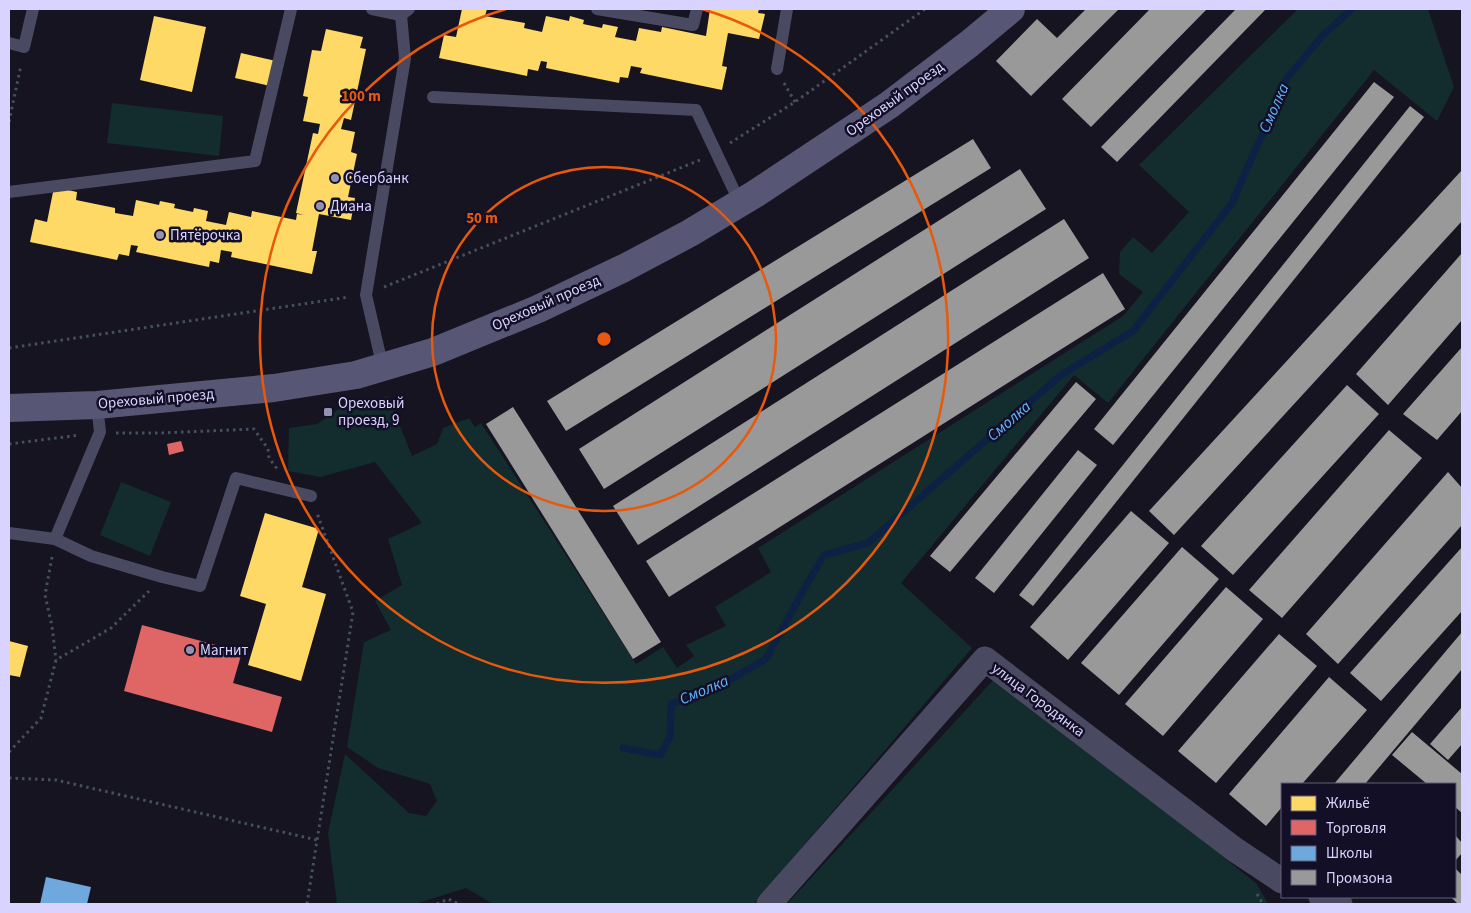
<svg xmlns="http://www.w3.org/2000/svg" width="1471" height="913" viewBox="0 0 1471 913" font-family="'Source Sans 3',sans-serif">
<style>
.green{fill:#132c2d}
.homes{fill:#ffd966}
.shops{fill:#e06666}
.schools{fill:#6fa8dc}
.industry{fill:#999}
.lines{fill:none;stroke-linecap:round;stroke-linejoin:round}
.stream{stroke:#0d2144;stroke-width:7}
.path{stroke:#44505f;stroke-width:3;stroke-dasharray:2.5 4;stroke-linecap:butt}
.lane{stroke:#4a4962;stroke-width:12}
.street{stroke:#4a4962;stroke-width:25}
.secondary{stroke:#575674;stroke-width:28}
.ring{fill:none;stroke:#e8590c;stroke-width:2.5}
.poi-dot{fill:#9591b1;stroke:#130f26;stroke-width:2}
.labels{text-anchor:middle;dominant-baseline:central;stroke-width:5;stroke-linejoin:round;paint-order:stroke}
.street-label{font-size:15px;fill:#d9d4ff;stroke:#130f26}
.poi-label{font-size:15px;fill:#d9d4ff;stroke:#130f26;text-anchor:start}
.water-label{font-size:16px;font-style:italic;fill:#62b6ff;stroke:#130f26}
.centre{fill:#e8590c;stroke:#130f26;stroke-width:2.5}
.ring-label{font-size:15px;text-anchor:middle;font-weight:bold;fill:#e8590c;stroke:#130f26;stroke-width:5;stroke-linejoin:round;paint-order:stroke}
</style>
<rect width="100%" height="100%" fill="#161421"/>
<g class="green">
<polygon points="1298,9 1428,9 1454,87 1437,121 1374,70 1108,403 1074,375 901,583 972,648 754,904 493,904 466,888 415,904 337,904 328,833 345,754 409,813 426,816 437,801 430,784 378,768 347,747 364,642 391,630 375,601 402,585 388,539 422,523 375,462 320,477 288,471 289,428 317,424 339,409 388,396 412,456 437,444 443,428 469,418 475,427 481,423 636,664 663,647 677,668 694,656 686,645 726,626 715,607 771,572 758,548 1123,316 1143,292 1119,274 1120,252 1133,237 1152,253 1189,212 1139,165"/>
<polygon points="112,103 223,116 219,156 107,143"/>
<polygon points="121,482 171,502 150,556 100,535"/>
<polygon points="997,676 1257,884 1268,904 787,904"/>
</g>
<g class="homes">
<polygon points="462,9 487,9 485,16 525,23 524,28 542,32 546,16 569,21 570,16 584,20 583,24 602,28 603,24 618,27 615,37 636,41 639,28 661,32 662,27 706,36 710,9 759,9 758,13 765,14 759,39 728,33 722,66 727,67 722,90 640,73 642,68 631,66 628,78 620,77 619,83 546,68 547,62 541,61 538,71 528,69 527,76 439,58 444,35 456,37"/>
<polygon points="154,16 206,27 192,92 140,80"/>
<polygon points="326,29 363,37 360,48 366,49 351,120 344,118 341,129 355,132 351,152 357,154 348,197 355,198 351,220 319,214 312,251 317,251 312,274 231,257 232,252 221,250 219,263 210,261 209,267 136,252 138,246 131,245 129,256 119,254 117,260 30,242 35,219 47,222 54,187 77,192 76,200 115,208 115,213 133,216 136,200 159,205 160,201 175,204 174,208 193,212 194,208 208,211 206,221 226,225 229,212 251,217 252,211 296,220 297,214 304,215 296,213 313,133 318,134 320,124 303,121 308,97 303,96 312,50 321,51"/>
<polygon points="241,53 276,61 270,86 235,78"/>
<polygon points="265,513 319,529 302,587 326,594 301,681 248,665 266,604 240,596"/>
<polygon points="9,641 28,646 20,677 9,675"/>
</g>
<g class="shops">
<polygon points="181,441 184,451 169,455 167,444"/>
<polygon points="142,625 242,652 233,683 282,697 272,732 124,691"/>
</g>
<polygon class="schools" points="46,877 91,887 87,904 40,904"/>
<g class="industry">
<polygon points="1086,9 1119,9 1031,96 996,61 1037,19 1057,38"/>
<polygon points="1150,9 1207,9 1091,127 1062,99"/>
<polygon points="1236,9 1266,9 1117,162 1101,147"/>
<polygon points="1374,82 1394,97 1113,445 1094,429"/>
<polygon points="1410,106 1424,117 1033,606 1019,595"/>
<polygon points="973,139 991,168 566,431 547,401"/>
<polygon points="1020,169 1046,209 604,489 579,449"/>
<polygon points="1462,170 1462,221 1174,535 1149,511"/>
<polygon points="1064,219 1089,258 638,545 613,506"/>
<polygon points="1462,253 1462,320 1388,405 1356,374"/>
<polygon points="1103,273 1125,309 669,597 646,561"/>
<polygon points="1462,347 1462,411 1437,440 1403,414"/>
<polygon points="1076,382 1096,399 950,572 930,556"/>
<polygon points="1347,385 1379,414 1233,575 1201,546"/>
<polygon points="513,407 661,642 633,659 486,424"/>
<polygon points="1389,430 1422,458 1282,618 1249,590"/>
<polygon points="1078,450 1097,465 994,593 975,578"/>
<polygon points="1448,472 1462,488 1462,525 1338,664 1306,634"/>
<polygon points="1131,511 1169,543 1068,660 1030,627"/>
<polygon points="1182,547 1219,579 1119,695 1081,663"/>
<polygon points="1462,547 1462,611 1381,701 1350,673"/>
<polygon points="1226,587 1263,619 1163,736 1125,704"/>
<polygon points="1462,632 1462,669 1365,784 1334,784"/>
<polygon points="1279,634 1317,666 1216,783 1178,751"/>
<polygon points="1329,677 1367,710 1302,784 1282,784 1282,807 1266,826 1229,794"/>
<polygon points="1462,707 1462,744 1448,760 1430,744"/>
<polygon points="1412,732 1462,774 1462,813 1455,807 1455,784 1427,784 1392,755"/>
<polygon points="1455,835 1462,843 1462,853 1455,861"/>
<polygon points="1455,868 1462,875 1462,902 1460,904 1458,904 1451,897 1455,897"/>
</g>
<g class="lines">
<polyline class="stream" points="623,748 660,755 670,737 671,704 721,685 766,659 804,589 824,555 868,543 1061,375 1133,331 1232,203 1287,78 1323,35 1352,9"/>
<g class="path">
<polyline points="784,83 795,102"/>
<polyline points="9,122 21,65"/>
<polyline points="730,143 795,102 925,9"/>
<polyline points="384,287 700,160"/>
<polyline points="9,348 349,297"/>
<polyline points="116,433 160,433 254,429 268,449 269,458 278,470"/>
<polyline points="9,444 80,435"/>
<polyline points="52,557 45,595 52,626 56,660"/>
<polyline points="9,752 41,718 56,660 111,628 149,591"/>
<polyline points="9,778 56,780 317,840"/>
<polyline points="1257,894 1263,904"/>
<polyline points="307,904 353,612 317,513"/>
<polyline points="437,904 448,899 459,904"/>
</g>
<g class="lane">
<polyline points="372,9 401,15"/>
<polyline points="597,9 693,25 697,9"/>
<polyline points="9,43 24,47 33,9"/>
<polyline points="777,69 787,9"/>
<polyline points="433,97 696,110 740,203"/>
<polyline points="9,192 255,161 291,9"/>
<polyline points="383,368 366,295 405,58 401,15 409,9"/>
<polyline points="97,405 100,432 55,539 91,556 162,577 200,586 236,478 311,496"/>
<polyline points="9,533 55,539"/>
</g>
<g class="street">
<polyline points="1321,897 1340,904"/>
<polyline points="769,904 985,659 1234,849 1282,881"/>
</g>
<polyline class="secondary" points="9,408 97,405 274,388 356,375 433,352 538,309 624,268 690,233 755,194 889,105 969,44 1011,9"/>
</g>
<g class="ring">
<circle cx="604" cy="339" r="172"/>
<path d="M702 9A344 344 0 1 1 506 9"/>
</g>
<g class="poi-dot">
<circle cx="335" cy="178" r="5"/>
<circle cx="320" cy="206" r="5"/>
<circle cx="160" cy="235" r="5"/>
<rect x="323" y="407" width="10" height="10" rx="2.5"/>
<circle cx="190" cy="650" r="5"/>
</g>
<g class="labels">
<g class="street-label">
<text transform="translate(895 99) rotate(-36)">Ореховый проезд</text>
<text transform="translate(546 303) rotate(-24)">Ореховый проезд</text>
<text transform="translate(156 399) rotate(-5)">Ореховый проезд</text>
<text transform="translate(1038 700) rotate(37)">улица Городянка</text>
</g>
<g class="poi-label">
<text x="345" y="178">Сбербанк</text>
<text x="330" y="206">Диана</text>
<text x="170" y="235">Пятёрочка</text>
<text x="338" y="403">Ореховый<tspan x="338" dy="17">проезд, 9</tspan></text>
<text x="200" y="650">Магнит</text>
</g>
<g class="water-label">
<text transform="translate(1274 108) rotate(-66)">Смолка</text>
<text transform="translate(1009 421) rotate(-41)">Смолка</text>
<text transform="translate(704 690) rotate(-23)">Смолка</text>
</g>
</g>
<circle cx="604" cy="339" r="8" class="centre"/>
<g class="ring-label">
<text x="361" y="101">100 m</text>
<text x="482" y="223">50 m</text>
</g>
<rect width="1471" height="913" fill="none" stroke="#d9d4ff" stroke-width="20"/>
<rect x="1281" y="783" width="175" height="115" fill="#130f26" stroke="#625e7d"/>
<rect x="1291" y="796" width="25" height="15" fill="#ffd966" stroke="#625e7d"/>
<text x="1326" y="808" font-size="15" fill="#d9d4ff">Жильё</text>
<rect x="1291" y="820" width="25" height="15" fill="#e06666" stroke="#625e7d"/>
<text x="1326" y="833" font-size="15" fill="#d9d4ff">Торговля</text>
<rect x="1291" y="846" width="25" height="15" fill="#6fa8dc" stroke="#625e7d"/>
<text x="1326" y="858" font-size="15" fill="#d9d4ff">Школы</text>
<rect x="1291" y="870" width="25" height="15" fill="#999999" stroke="#625e7d"/>
<text x="1326" y="883" font-size="15" fill="#d9d4ff">Промзона</text>
</svg>
